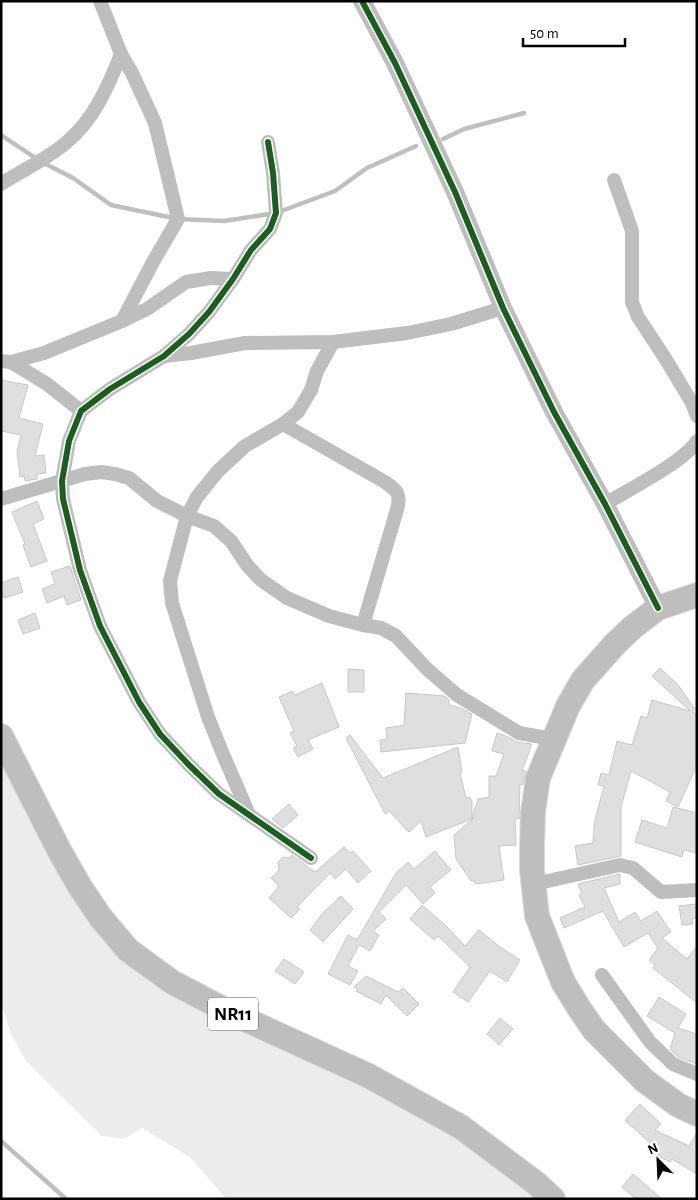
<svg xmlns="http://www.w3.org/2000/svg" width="698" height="1200" viewBox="0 0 698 1200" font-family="'Alegreya Sans',sans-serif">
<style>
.green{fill:#ececec}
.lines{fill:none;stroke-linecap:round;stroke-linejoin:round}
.stream{stroke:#bfbfbf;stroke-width:4.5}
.building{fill:#dfdfdf;stroke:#c7c7c7}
.trunk-casing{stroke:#dbdbdb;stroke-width:26}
.minor{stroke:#bebebe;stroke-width:14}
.tertiary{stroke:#bebebe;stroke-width:18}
.trunk{stroke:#bebebe;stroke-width:24}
.cycleway-casing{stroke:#fff;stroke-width:9}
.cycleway{stroke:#1b5e20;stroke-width:6}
.labels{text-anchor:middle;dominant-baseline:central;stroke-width:5;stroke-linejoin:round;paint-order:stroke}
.shield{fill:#fff;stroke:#4c4c4c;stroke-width:1}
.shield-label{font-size:19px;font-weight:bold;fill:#000}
</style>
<rect width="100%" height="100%" fill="#fff"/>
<polygon class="green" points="1,736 128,950 366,1075 553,1199 226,1199 191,1158 142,1128 124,1139 102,1136 26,1061 11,1034 1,1002"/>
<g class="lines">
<g class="stream">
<polyline points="1,135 40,161 73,178 111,205 178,219 224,221 276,213 335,191 367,168 416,146"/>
<polyline points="443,139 464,129 524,113"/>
<polyline points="1,1141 66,1199"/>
</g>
</g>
<g class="building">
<polygon points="1,380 28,385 19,418 43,424 35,456 44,455 46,473 37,474 37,479 25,481 24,476 20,477 17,452 21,435 1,431"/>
<polygon points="37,501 44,519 33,524 47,561 31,567 23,545 25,544 12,512"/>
<polygon points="70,566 81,600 67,605 64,596 47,603 42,589 55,584 51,572"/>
<polygon points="18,577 23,592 4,598 1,590 1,583"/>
<polygon points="35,613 40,628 23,634 18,620"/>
<polygon points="660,668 678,685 695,709 692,712 697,714 697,765 678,807 666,801 670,792 631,771 621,807 621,856 578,865 575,846 593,843 594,824 604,786 598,785 601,773 609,775 617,741 632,745 641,716 647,718 652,700 690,711 652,676"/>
<polygon points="348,669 364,670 364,692 348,692"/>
<polygon points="322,683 339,727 308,740 313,749 298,757 293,748 297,746 290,733 294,731 279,697 293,691 295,695"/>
<polygon points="406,693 445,696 449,700 449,705 461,708 472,714 465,743 381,752 380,740 387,739 386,728 404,725"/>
<polygon points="497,733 506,736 517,742 532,744 522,771 526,771 523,785 520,784 519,819 515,819 516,845 499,846 504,880 476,884 473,880 471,881 456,859 454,835 474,818 426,837 421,821 409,832 389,811 385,814 346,738 350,735 383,778 458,747 462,772 460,773 466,798 470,797 471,800 472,800 472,818 478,799 489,797 489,776 496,776 504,754 492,751"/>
<polygon points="289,804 298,815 283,828 272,819"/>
<polygon points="673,807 697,813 697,853 684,850 682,857 635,842 642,820 667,828"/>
<polygon points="344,847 350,853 353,851 371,871 358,883 346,869 335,879 330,873 297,907 300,909 291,918 269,898 279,886 271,878 279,870 278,862 283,857 290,858 292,855 315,872"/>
<polygon points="435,851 451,870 430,887 435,893 423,904 406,885 379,912 386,919 373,931 379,935 370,951 359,945 348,966 358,971 350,985 328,974 348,935 357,940 396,873 408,862 414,869"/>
<polygon points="620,874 620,884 604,888 619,922 635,912 641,921 657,911 671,932 662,938 687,959 697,946 697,1003 653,968 655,965 649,960 658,948 648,933 624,947 603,911 564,928 560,918 585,907 579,895 582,894 578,884"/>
<polygon points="341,896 353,909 323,942 310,930 323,913"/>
<polygon points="697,904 697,918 692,919 693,924 682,925 679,906"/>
<polygon points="422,905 446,926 465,946 479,930 500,947 520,960 507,982 490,971 468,1002 453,992 470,967 438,936 434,940 410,919"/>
<polygon points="284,959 304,972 295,984 275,971"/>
<polygon points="366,976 398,992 403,988 419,1004 407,1016 386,995 381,1004 356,991 358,989 354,987"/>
<polygon points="659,997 686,1014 678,1028 697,1034 697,1064 678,1057 670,1049 675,1033 647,1016"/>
<polygon points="500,1018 513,1029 499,1045 487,1034"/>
<polygon points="640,1104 661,1124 655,1130 689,1146 697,1133 697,1174 672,1159 670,1162 650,1152 653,1146 625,1120"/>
<polygon points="633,1174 662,1199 636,1199 622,1187"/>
</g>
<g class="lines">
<g class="trunk-casing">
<g id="trunk">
<polyline points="697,595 658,608 633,627 615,644 583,680 568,706 538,778 533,812 532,845 532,870 537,916 563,982 579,1008 594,1030 645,1081 678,1105 697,1114"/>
<polyline points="1,736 59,850 80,887 101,918 128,950 172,982 231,1013 367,1075 461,1127 537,1184 553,1199"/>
</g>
</g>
<g class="minor">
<polyline points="100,1 121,54 132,73 155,123 178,219 153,262 122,321"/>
<polyline points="268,142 273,173 276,213 270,229 251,250 233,279 209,312 189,334 164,356 110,389 81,411 69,441 62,481 63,499 80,570 100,626 139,702 160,734 189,765 219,794 311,858"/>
<polyline points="614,180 632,231 632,302 638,317 665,358 692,403 697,416"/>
<path d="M 1,184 C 23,170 47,159 67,142 C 94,119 108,87 121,54"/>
<polyline points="164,356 191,353 245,343 333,342 407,333 451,324 503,308"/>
<polyline points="1,361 11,362 44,353 122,321 147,309 186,282 211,278 233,279"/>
<polyline points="11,362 47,384 81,411"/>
<path d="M 283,424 L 385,482 C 396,490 400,492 398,506 L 363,625"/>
<polyline points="1,499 85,474 101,472 115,474 129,478 157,501 187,516 214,526 231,541 247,565 261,580 287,598 329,616 363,625 381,628 396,636 427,669 457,695 519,733 553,739"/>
<path d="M 605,504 C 628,490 684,462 697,441"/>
<polyline points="248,812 222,752 208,717 172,603 170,581 187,516 197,497 218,471 245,446 283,424 298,412 311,390 317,371 333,342"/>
<polyline points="534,884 620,865 633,868 661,892 697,890"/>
<polyline points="602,975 650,1042 673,1064 697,1074"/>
</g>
<polyline class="tertiary" points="362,1 395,63 455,192 503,308 554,412 605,504 658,608"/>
<use href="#trunk" class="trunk"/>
<g class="cycleway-casing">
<g id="cycleway">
<polyline points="362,1 395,63 455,192 503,308 554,412 605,504 658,608"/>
<polyline points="268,142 273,173 276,213 270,229 251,250 233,279 209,312 189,334 164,356 110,389 81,411 69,441 62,481 63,499 80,570 100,626 139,702 160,734 189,765 219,794 311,858"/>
</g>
</g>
<use href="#cycleway" class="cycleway"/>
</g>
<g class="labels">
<rect class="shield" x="208" y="997.5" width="50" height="33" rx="4"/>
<g class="shield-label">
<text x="233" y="1014">NR11</text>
</g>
</g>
<rect width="698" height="1200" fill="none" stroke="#000000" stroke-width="5"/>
<g transform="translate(658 1160) rotate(336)" stroke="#ffffff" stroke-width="4" paint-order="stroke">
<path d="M0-4L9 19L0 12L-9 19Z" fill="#000000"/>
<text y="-8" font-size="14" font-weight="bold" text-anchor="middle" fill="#000000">N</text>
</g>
<path d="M523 38v8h102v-8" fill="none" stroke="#000000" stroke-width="2.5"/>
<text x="530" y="38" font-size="15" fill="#000000" stroke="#ffffff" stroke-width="4" paint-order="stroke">50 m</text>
</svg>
